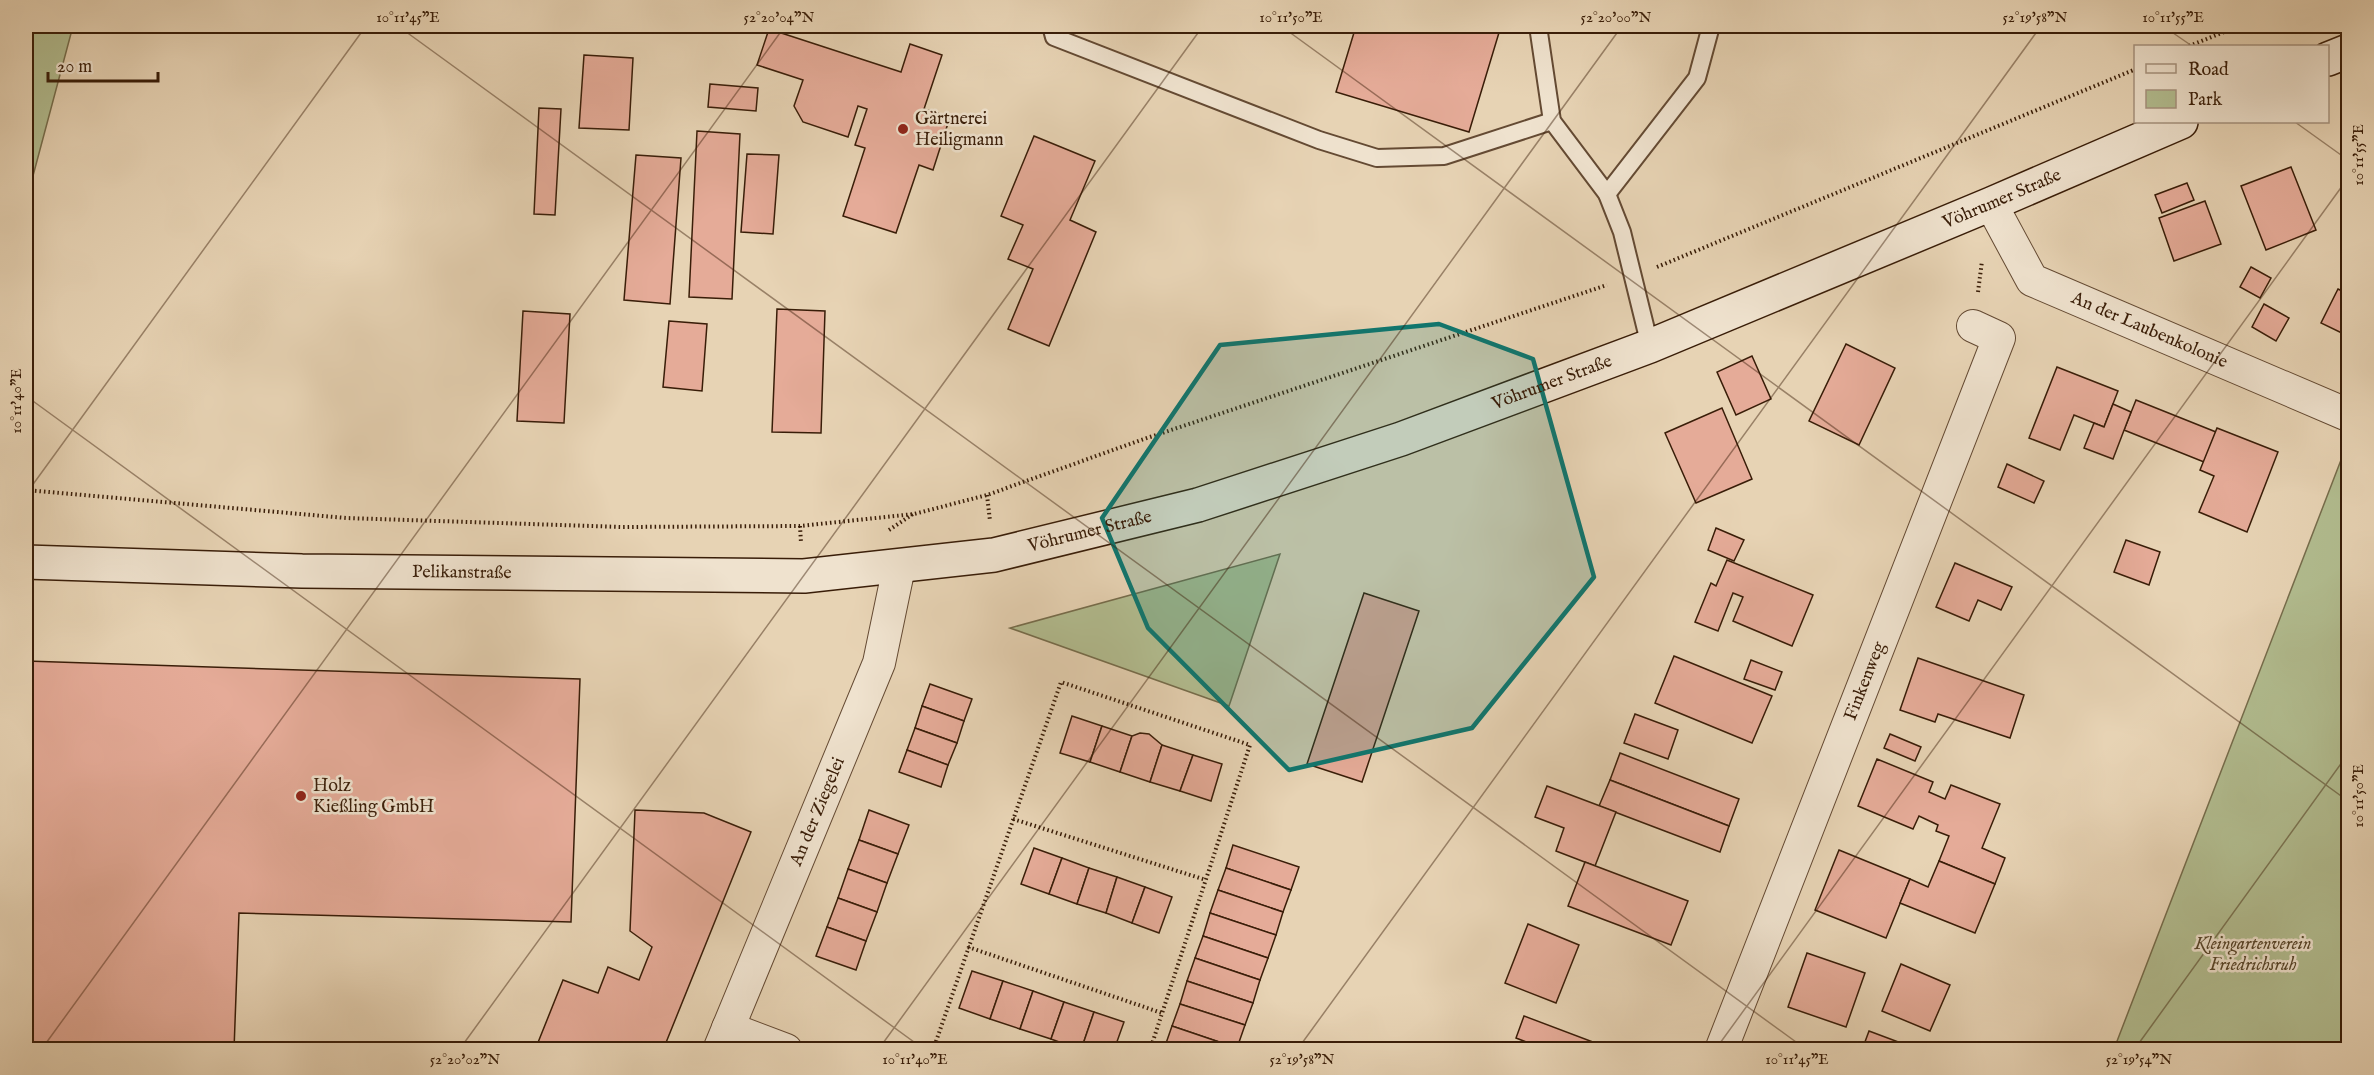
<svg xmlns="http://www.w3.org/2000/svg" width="2374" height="1075" viewBox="0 0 2374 1075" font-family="'IM FELL English',serif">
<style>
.green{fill:#b2bd90;stroke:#766d4c;stroke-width:1.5}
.building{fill:#e5ab98;stroke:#391d08;stroke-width:1.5}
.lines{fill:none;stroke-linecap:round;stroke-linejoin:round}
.service-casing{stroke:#644a33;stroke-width:20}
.minor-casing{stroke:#644a33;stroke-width:34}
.secondary-casing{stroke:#391d08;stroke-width:36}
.path{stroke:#391d08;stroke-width:4;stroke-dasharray:1.5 3;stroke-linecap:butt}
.service{stroke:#efe2ce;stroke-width:16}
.minor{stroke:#efe2ce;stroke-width:32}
.secondary{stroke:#efe2ce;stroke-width:33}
.marked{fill:#0f766e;fill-opacity:0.2;stroke:#0f766e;stroke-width:4.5;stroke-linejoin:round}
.ticks{fill:none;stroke:#391d08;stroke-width:1.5;stroke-opacity:0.45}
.poi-dot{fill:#8f2418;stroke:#efe2ce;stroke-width:2}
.labels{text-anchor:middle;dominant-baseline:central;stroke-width:5;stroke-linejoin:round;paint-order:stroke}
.poi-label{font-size:18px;fill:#391d08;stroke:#efe2ce;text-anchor:start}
.street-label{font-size:18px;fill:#391d08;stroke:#efe2ce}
.park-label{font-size:18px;font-style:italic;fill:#57452a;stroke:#efe2ce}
.neatline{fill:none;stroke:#391d08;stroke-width:2}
.ticks-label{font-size:15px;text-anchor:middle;fill:#391d08}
</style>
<rect width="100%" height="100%" fill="#e7d3b4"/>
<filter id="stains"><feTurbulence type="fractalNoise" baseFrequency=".00333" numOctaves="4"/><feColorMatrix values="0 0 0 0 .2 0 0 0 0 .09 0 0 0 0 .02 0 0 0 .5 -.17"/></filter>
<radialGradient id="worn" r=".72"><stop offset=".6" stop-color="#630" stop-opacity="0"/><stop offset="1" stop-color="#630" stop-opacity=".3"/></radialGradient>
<g class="green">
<polygon points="26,26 73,26 26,202"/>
<polygon points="2341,460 2348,463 2348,1049 2114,1049"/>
<polygon points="1280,554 1229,706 1010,628"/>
</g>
<g class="building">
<polygon points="1356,26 1501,26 1469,132 1336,92"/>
<polygon points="769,29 901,72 910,44 942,55 924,109 950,117 933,170 919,165 896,233 843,216 865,148 855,145 867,109 858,106 848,137 803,122 794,106 803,80 757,65"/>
<polygon points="584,55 633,58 629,130 579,128"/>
<polygon points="710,84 758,88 756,111 708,107"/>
<polygon points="539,108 561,109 555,215 534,214"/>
<polygon points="697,131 740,134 732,299 689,297"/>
<polygon points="1034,136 1095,161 1070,220 1096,232 1049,346 1008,329 1033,269 1008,259 1023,225 1001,216"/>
<polygon points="747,154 779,155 773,234 741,232"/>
<polygon points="636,155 681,158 670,304 624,300"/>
<polygon points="2291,167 2316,230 2266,250 2241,186"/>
<polygon points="2187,183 2194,200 2162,213 2155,195"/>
<polygon points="2205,201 2221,244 2174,261 2159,218"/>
<polygon points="2251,267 2271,278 2260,298 2240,287"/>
<polygon points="2338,289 2348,294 2348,336 2321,323"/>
<polygon points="2264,304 2289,318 2276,341 2252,327"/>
<polygon points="777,309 825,311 821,433 772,432"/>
<polygon points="523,311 570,314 564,423 517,421"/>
<polygon points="669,321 707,324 702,391 663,387"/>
<polygon points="1846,344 1895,368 1859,445 1809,421"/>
<polygon points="1752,356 1771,399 1736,415 1717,372"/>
<polygon points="2057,367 2118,391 2104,427 2074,415 2060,450 2029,438"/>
<polygon points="2136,400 2216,432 2204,462 2124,430"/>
<polygon points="2113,404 2131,412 2113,459 2084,448 2094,423 2104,427"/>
<polygon points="1722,408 1752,479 1696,503 1665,433"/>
<polygon points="2217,428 2278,452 2247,532 2199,512 2214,476 2200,470"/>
<polygon points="2007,464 2044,481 2034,503 1998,487"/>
<polygon points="1716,528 1744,540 1734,561 1708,550"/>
<polygon points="2126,540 2160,552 2149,585 2114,572"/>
<polygon points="1727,560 1813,595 1792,646 1733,621 1743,597 1733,593 1718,631 1695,622 1711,583 1716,586"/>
<polygon points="1955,563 2012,587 2001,610 1978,600 1969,621 1936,607"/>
<polygon points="1364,593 1419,611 1362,782 1307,764"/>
<polygon points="1674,656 1772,696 1752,743 1655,703"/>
<polygon points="1918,658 2024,695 2010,738 1938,714 1935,722 1900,710"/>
<polygon points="1751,660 1782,672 1775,690 1744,679"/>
<polygon points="26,661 580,679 571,922 239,913 234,1050 26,1050"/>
<polygon points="930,684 972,699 964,721 922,706"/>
<polygon points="922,706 964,721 957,743 915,728"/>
<polygon points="1635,714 1678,730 1668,759 1624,743"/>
<polygon points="1072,716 1102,726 1090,762 1060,753"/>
<polygon points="1102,726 1132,736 1120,772 1090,762"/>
<polygon points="915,728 957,743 948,765 907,750"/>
<polygon points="1140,733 1149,734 1162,745 1150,782 1120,772 1132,736"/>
<polygon points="1890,734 1921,747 1915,761 1884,748"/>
<polygon points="1162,745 1193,755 1180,791 1150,782"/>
<polygon points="907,750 948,765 941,787 899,772"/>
<polygon points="1620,753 1739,799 1729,826 1610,780"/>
<polygon points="1193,755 1222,764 1211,801 1180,791"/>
<polygon points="1877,759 1933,782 1929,792 1945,799 1951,785 2000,804 1982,848 2005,858 1995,884 1939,861 1949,836 1936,831 1938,825 1919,816 1913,829 1858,806"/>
<polygon points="1610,780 1729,826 1720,852 1599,806"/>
<polygon points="1547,786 1616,812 1595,866 1556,851 1564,828 1535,817"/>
<polygon points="635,810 704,813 751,832 663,1050 535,1050 563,980 598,993 608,967 639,980 652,947 630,931"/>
<polygon points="869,810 909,825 898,854 859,840"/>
<polygon points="859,840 898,854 887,883 848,869"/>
<polygon points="1233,845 1299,867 1291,890 1226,868"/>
<polygon points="1034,848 1062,858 1049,894 1021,884"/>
<polygon points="1839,850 1910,879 1886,938 1815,910"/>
<polygon points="1062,858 1089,868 1077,904 1049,894"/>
<polygon points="1939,861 1995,884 1975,933 1900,903 1910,879 1928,887"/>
<polygon points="1585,862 1688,901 1671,945 1568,906"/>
<polygon points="1089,868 1117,877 1106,913 1077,904"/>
<polygon points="1226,868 1291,890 1283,912 1218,890"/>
<polygon points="848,869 887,883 877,912 838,898"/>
<polygon points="1117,877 1145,887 1132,923 1106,913"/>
<polygon points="1145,887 1172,897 1159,933 1132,923"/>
<polygon points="1218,890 1283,912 1276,935 1210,913"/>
<polygon points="838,898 877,912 866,941 827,927"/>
<polygon points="1210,913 1276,935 1268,958 1203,936"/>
<polygon points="1528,924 1579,945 1556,1003 1505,983"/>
<polygon points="827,927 866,941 856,970 816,956"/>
<polygon points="1203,936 1268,958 1260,980 1195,958"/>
<polygon points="1807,953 1865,973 1846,1027 1788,1007"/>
<polygon points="1195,958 1260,980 1253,1003 1187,981"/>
<polygon points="1901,964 1950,985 1930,1031 1882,1011"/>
<polygon points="972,971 1003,981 990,1019 959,1008"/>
<polygon points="1003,981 1033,991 1020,1029 990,1019"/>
<polygon points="1187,981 1253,1003 1245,1025 1180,1004"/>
<polygon points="1033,991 1064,1002 1051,1039 1020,1029"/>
<polygon points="1064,1002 1094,1012 1081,1050 1051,1039"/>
<polygon points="1180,1004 1245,1025 1237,1048 1172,1026"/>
<polygon points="1094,1012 1124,1022 1114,1050 1081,1050"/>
<polygon points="1524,1016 1614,1050 1547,1050 1516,1038"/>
<polygon points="1172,1026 1237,1048 1237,1050 1164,1049"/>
<polygon points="1869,1031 1901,1043 1899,1050 1862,1050"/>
</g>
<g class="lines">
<g class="service-casing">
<g id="service">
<polyline points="1051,26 1054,37 1319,140 1377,158 1444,156 1552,121"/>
<polyline points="1538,26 1552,121 1607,194 1622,232 1650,346"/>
<polyline points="1607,194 1697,78 1711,26"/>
</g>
</g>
<g class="minor-casing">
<g id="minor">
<path id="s1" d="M 1991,204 L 2032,280 L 2348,415"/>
<polyline points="728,1028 786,1050"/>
<path id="s2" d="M 719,1050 L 879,663 L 899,567"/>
<path id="s3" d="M 1721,1050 L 1999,338 L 1973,326"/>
</g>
</g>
<g class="secondary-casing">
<g id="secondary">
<polyline points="2328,59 2348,51"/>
<path id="s4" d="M 26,562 L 302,571 L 804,576 L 994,555 L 1198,505 L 1401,439 L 1650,346 L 1991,204 L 2181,122"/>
</g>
</g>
<g class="path">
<polyline points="2189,46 2239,26"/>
<polyline points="1657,267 2136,69"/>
<polyline points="1978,292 1982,261"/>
<polyline points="26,490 346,518 622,527 800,526 914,514 987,495 1141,440 1607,285"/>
<polyline points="987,495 990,521"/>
<polyline points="800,526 801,543"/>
<polyline points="889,530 913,514"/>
<polyline points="1013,819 1206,880"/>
<polyline points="968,947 1162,1013"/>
<polyline points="933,1050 1061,682 1250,745 1150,1050"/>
</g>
<use href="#service" class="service"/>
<use href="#minor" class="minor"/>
<use href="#secondary" class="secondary"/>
</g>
<path class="marked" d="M 1439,324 L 1533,359 L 1594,577 L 1472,728 L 1289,770 L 1148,628 L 1102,518 L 1220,345 Z"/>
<path class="ticks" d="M 398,26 L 1807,1050M 1281,26 L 2348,801M 2163,26 L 2192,46M 2295,122 L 2348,160M 26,396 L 925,1050M 26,494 L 366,26M 26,1037 L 42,1050M 41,1050 L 785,26M 459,1050 L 1203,26M 878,1050 L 1622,26M 1297,1050 L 2041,26M 1715,1050 L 2348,178M 2134,1050 L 2348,754"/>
<g class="poi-dot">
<circle cx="903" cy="129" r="6"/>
<circle cx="301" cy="796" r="6"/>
</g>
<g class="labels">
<g class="poi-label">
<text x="915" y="119">Gärtnerei<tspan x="915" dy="21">Heiligmann</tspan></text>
<text x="313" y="786">Holz<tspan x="313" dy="21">Kießling GmbH</tspan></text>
</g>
<g class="street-label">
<text stroke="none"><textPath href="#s4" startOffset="2040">Vöhrumer Straße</textPath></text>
<text stroke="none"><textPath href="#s1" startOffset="214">An der Laubenkolonie</textPath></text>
<text stroke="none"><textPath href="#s4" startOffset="1554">Vöhrumer Straße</textPath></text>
<text stroke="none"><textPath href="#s4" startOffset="1068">Vöhrumer Straße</textPath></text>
<text stroke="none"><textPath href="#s4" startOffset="436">Pelikanstraße</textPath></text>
<text stroke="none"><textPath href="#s3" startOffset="396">Finkenweg</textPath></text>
<text stroke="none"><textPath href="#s2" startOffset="258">An der Ziegelei</textPath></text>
</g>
<g class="park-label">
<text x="2253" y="944">Kleingartenverein<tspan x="2253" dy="21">Friedrichsruh</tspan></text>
</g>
</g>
<rect width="2374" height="1075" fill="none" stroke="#e7d3b4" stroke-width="66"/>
<rect x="2134" y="45" width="195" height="78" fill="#efe2ce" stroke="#a6937f" stroke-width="1.5"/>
<rect x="2146" y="64" width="30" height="9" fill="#efe2ce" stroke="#a6937f" stroke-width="1.5"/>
<text x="2188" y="75" font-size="18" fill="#391d08">Road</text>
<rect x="2146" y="90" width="30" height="18" fill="#b2bd90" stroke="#a6937f" stroke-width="1.5"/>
<text x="2188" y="105" font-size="18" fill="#391d08">Park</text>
<path d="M48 72v9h110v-9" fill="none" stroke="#391d08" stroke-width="3"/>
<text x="57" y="72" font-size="18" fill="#391d08" stroke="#efe2ce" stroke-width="4.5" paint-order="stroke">20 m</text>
<rect x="33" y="33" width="2308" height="1009" class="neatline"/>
<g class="ticks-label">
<text x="408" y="22">10°11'45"E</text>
<text x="779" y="22">52°20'04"N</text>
<text x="1291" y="22">10°11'50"E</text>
<text x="1616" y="22">52°20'00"N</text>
<text x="2035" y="22">52°19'58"N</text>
<text x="2173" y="22">10°11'55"E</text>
<text transform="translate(2358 155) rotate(-90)" y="5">10°11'55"E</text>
<text transform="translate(16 401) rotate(-90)" y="5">10°11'40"E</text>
<text transform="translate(2358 796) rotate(-90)" y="5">10°11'50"E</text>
<text x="465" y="1064">52°20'02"N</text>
<text x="915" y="1064">10°11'40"E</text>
<text x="1302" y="1064">52°19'58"N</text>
<text x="1797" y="1064">10°11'45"E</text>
<text x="2139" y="1064">52°19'54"N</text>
</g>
<rect width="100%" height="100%" filter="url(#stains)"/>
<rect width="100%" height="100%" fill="url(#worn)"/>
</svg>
